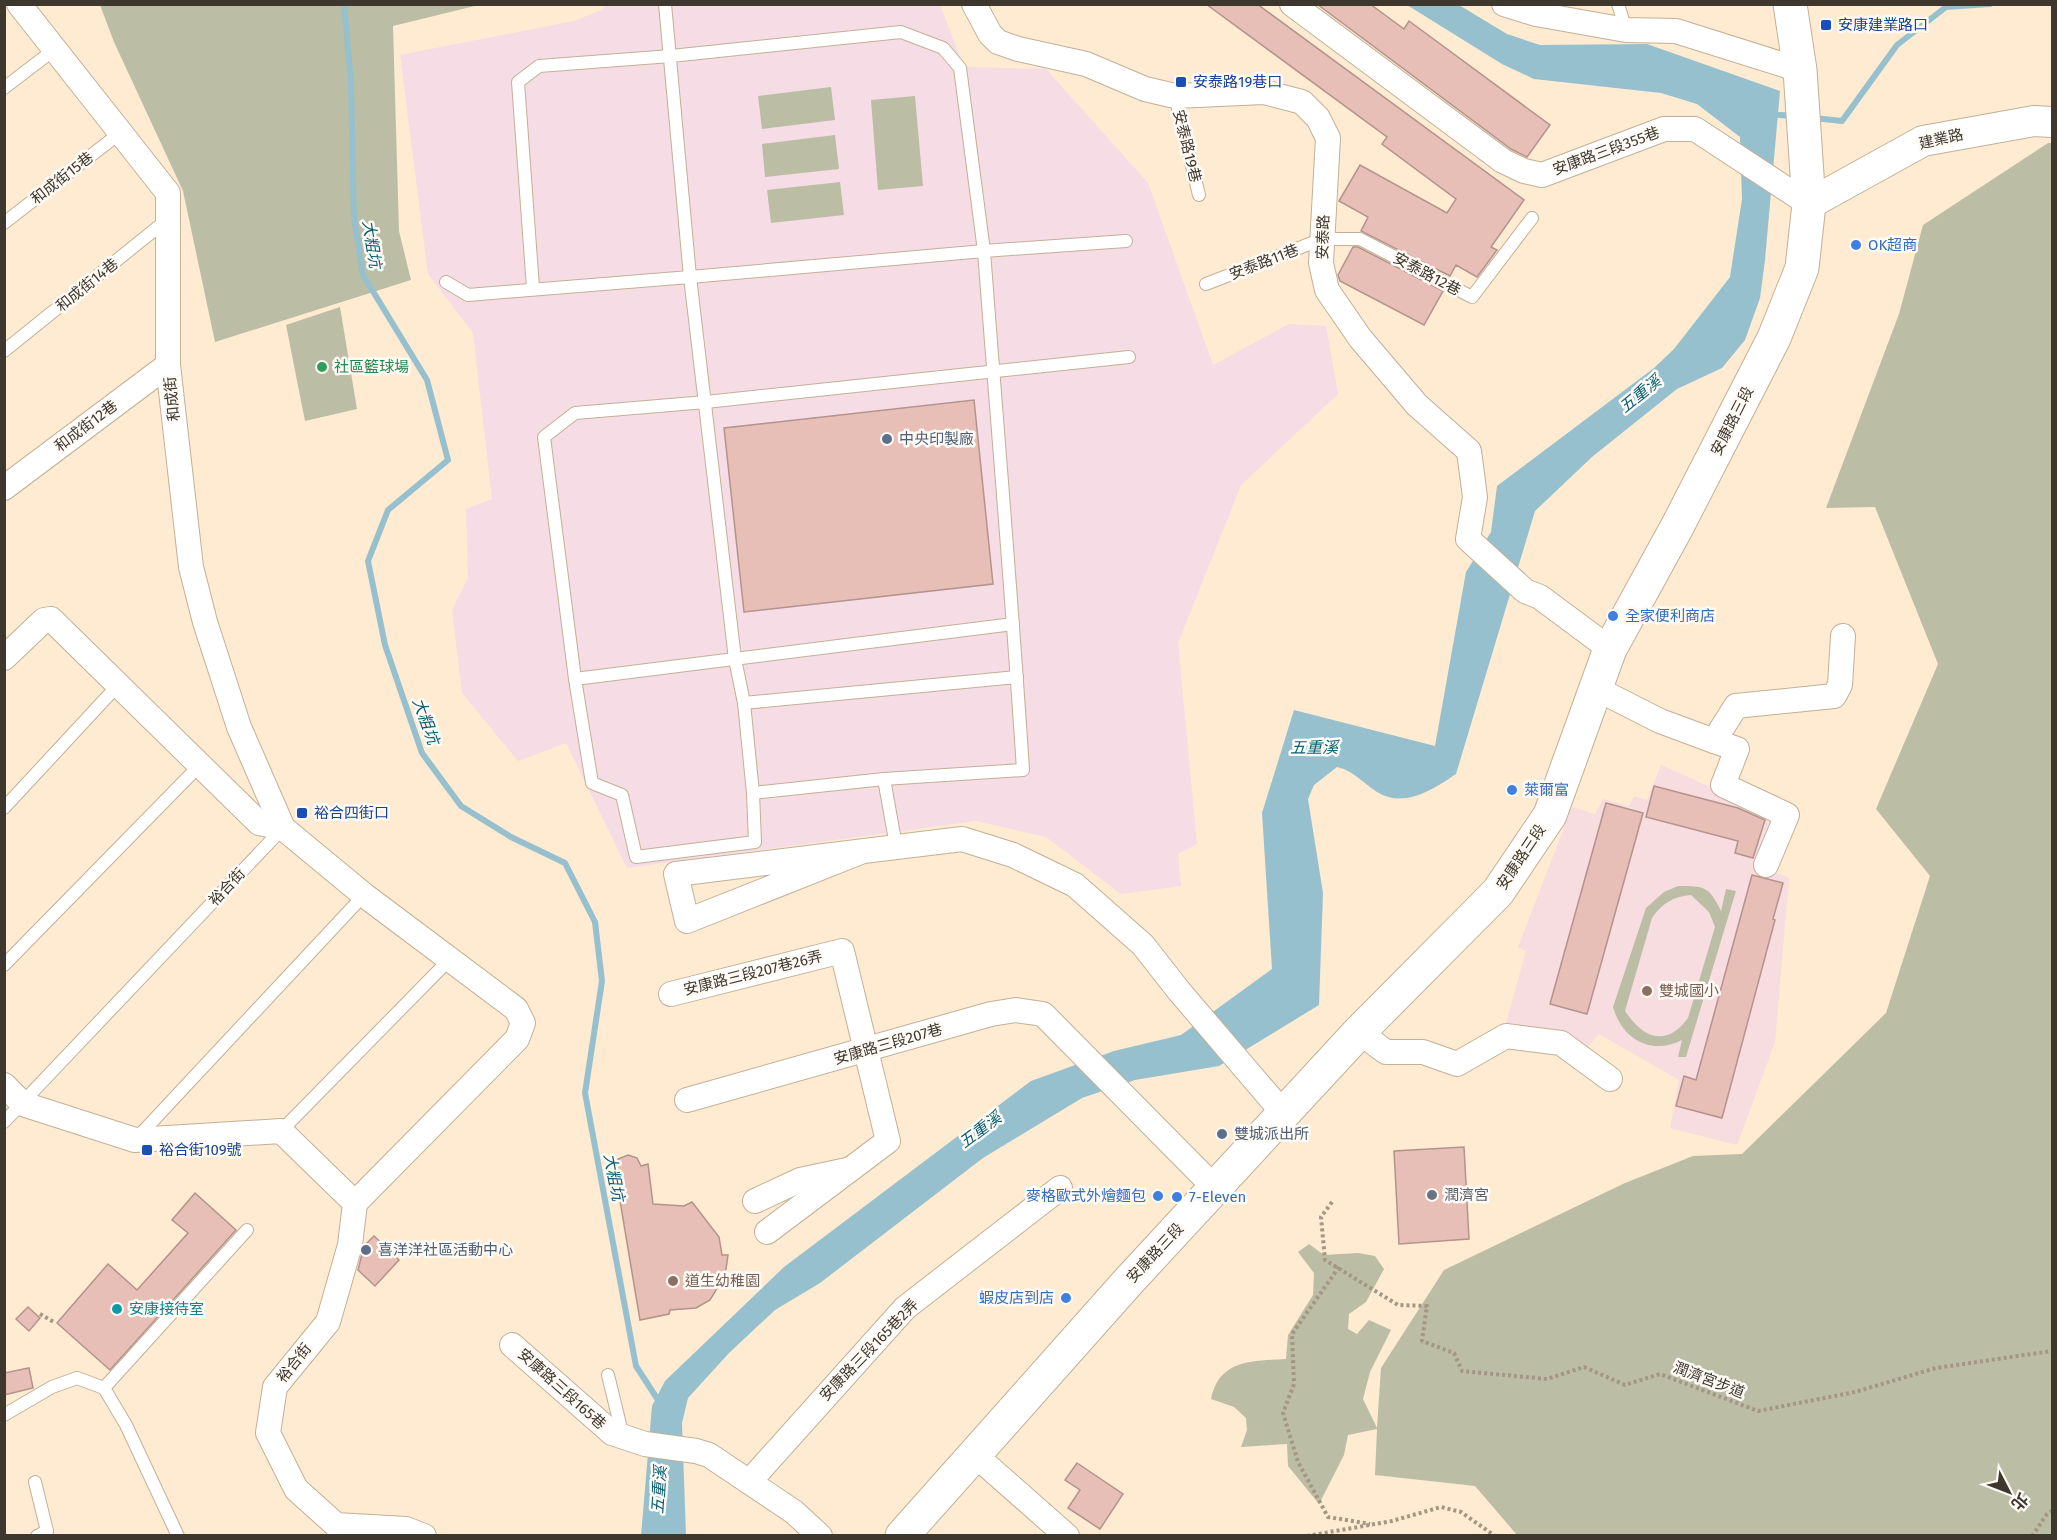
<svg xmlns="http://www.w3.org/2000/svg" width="2057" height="1540" viewBox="0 0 2057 1540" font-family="'Fira Sans','Noto Sans TC',sans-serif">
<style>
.industrial{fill:#f5dce5}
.education{fill:#f7dce0}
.green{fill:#bbbea5;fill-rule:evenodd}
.water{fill:#96c0cd}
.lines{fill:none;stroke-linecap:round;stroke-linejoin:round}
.stream{stroke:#96c0cd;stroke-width:6}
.building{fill:#e7bfb7;stroke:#b3938c;stroke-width:1.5}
.service-casing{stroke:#c2b097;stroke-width:14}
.minor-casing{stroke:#c2b097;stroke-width:26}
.tertiary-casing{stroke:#c2b097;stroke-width:32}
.secondary-casing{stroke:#c2b097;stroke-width:35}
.path{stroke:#a49684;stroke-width:4;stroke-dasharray:3 3;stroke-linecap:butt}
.service{stroke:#fff;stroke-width:12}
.minor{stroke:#fff;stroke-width:24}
.tertiary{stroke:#fff;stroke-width:30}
.secondary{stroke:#fff;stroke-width:33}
.transit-dot{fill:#1a4fb4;stroke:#fefaf5;stroke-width:2}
.shop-dot{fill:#3f7fe0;stroke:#fefaf5;stroke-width:2}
.leisure-dot{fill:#2e9e5b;stroke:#fefaf5;stroke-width:2}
.service-dot{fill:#5c6f8a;stroke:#fefaf5;stroke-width:2}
.education-dot{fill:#8d6e63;stroke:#fefaf5;stroke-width:2}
.worship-dot{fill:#6b7280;stroke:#fefaf5;stroke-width:2}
.culture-dot{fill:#0f9aa8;stroke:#fefaf5;stroke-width:2}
.labels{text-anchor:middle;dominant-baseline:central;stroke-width:5;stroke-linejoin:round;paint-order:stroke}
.transit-label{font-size:15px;fill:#164399;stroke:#fefaf5;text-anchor:start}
.street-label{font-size:15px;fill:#3e372d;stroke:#fefaf5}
.shop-label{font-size:15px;fill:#366cbe;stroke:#fefaf5;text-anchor:start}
.leisure-label{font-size:15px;fill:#27864d;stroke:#fefaf5;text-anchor:start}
.service-label{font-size:15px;fill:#4e5e75;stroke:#fefaf5;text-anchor:start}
.education-label{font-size:15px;fill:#785e54;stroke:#fefaf5;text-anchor:start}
.worship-label{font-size:15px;fill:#5b616d;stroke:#fefaf5;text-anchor:start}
.culture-label{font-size:15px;fill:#0d838f;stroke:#fefaf5;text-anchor:start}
.water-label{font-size:16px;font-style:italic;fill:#0a5f72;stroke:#fefaf5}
</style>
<rect width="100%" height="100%" fill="#feebd1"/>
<polygon class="industrial" points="606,5 940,5 964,67 1046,69 1148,183 1213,365 1289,324 1326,326 1338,394 1241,485 1178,643 1197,844 1178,854 1181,886 1121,894 1046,837 976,821 627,868 566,743 518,761 462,693 452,610 468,578 466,509 492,499 473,333 428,274 400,55 574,21 602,10"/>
<polygon class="education" points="1661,765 1775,816 1757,864 1789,878 1775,1042 1737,1145 1670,1128 1679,1080 1599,1034 1583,1052 1504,1030 1526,951 1518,947 1572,807 1595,814 1603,799 1629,806 1634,796 1647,800"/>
<g class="green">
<polygon points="100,5 479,5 393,26 399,231 411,280 215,342 183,191 114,42"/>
<polygon points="831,87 835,120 762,129 758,96"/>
<polygon points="915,96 923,186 878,190 871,100"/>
<polygon points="835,135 839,169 765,177 762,144"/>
<path d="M 2048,143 L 2052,143 L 2052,1535 L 1517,1535 L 1475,1486 L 1375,1475 L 1377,1429 L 1348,1435 L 1344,1455 L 1319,1504 L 1288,1466 L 1287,1444 L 1241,1447 L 1247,1430 L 1246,1418 L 1234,1407 L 1211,1399 C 1219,1359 1253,1361 1286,1359 L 1288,1335 L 1313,1295 L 1314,1273 L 1298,1252 L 1309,1244 L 1324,1255 L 1358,1253 L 1375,1256 L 1384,1269 L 1366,1302 L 1349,1314 L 1348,1329 L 1357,1334 L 1369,1320 L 1391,1330 L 1370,1372 L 1363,1399 L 1377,1428 L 1381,1368 L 1444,1270 L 1625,1183 L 1693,1156 L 1742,1154 L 1886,1013 L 1930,876 L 1876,809 L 1938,664 L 1875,507 L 1826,508 L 1899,314 L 1923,225 Z"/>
<polygon points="840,182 844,215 771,223 767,190"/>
<polygon points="340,307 357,409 305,421 286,325"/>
<path d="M 1678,886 C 1704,886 1709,886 1721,911 L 1726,889 L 1736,891 L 1686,1057 L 1678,1057 L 1682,1040 C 1651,1056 1622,1039 1613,1007 L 1646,908 L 1664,892 ZM 1691,895 L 1709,912 L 1715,927 L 1688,1018 C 1666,1048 1643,1038 1625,1011 L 1652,918 C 1661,904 1674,896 1691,895 Z"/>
</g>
<path class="water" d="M 1407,5 L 1459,5 L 1507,34 L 1540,45 L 1647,44 L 1780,91 L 1765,260 L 1760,298 L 1745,340 L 1722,368 L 1677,389 L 1592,457 L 1535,511 L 1456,774 C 1434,789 1404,809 1377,792 C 1363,783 1354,771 1337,767 L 1314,785 L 1308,799 L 1323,893 L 1319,1005 L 1219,1066 L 1135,1080 L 1082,1098 L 983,1158 L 820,1283 L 775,1310 L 729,1353 L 688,1398 L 682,1423 L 686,1535 L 641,1536 L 652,1406 L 665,1381 L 784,1267 L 1031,1081 L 1114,1051 L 1181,1035 L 1272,969 L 1262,813 L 1294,710 L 1435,746 L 1466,572 L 1491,532 L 1497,486 L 1654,368 L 1674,349 L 1730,277 L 1742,199 L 1740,137 L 1697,104 L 1661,93 L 1534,79 L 1502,64 Z"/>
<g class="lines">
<g class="stream">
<polyline points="344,4 351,83 354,218 363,275 427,380 448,460 388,510 368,561 385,645 422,753 461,806 511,837 565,863 595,922 602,981 585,1093 636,1366 660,1403"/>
<polyline points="1770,114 1792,116"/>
<polyline points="1814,118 1842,121 1897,45 1946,7 1990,4"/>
</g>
</g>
<g class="building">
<polygon points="1206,4 1257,4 1524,200 1491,247 1497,250 1477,277 1456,265 1450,276 1361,231 1368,217 1339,201 1360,165 1447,213 1456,199 1382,144 1387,137"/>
<polygon points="1317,4 1370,4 1404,29 1409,21 1550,125 1527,157 1511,149"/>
<polygon points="1353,247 1358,247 1443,291 1424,325 1340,281 1338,275"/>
<polygon points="974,400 993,584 744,612 724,428"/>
<polygon points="1654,786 1738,808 1765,820 1753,858 1735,853 1738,841 1646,817"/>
<polygon points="1606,803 1643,813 1587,1014 1550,1004"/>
<polygon points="1752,875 1783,883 1773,919 1775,920 1722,1118 1676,1106 1684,1076 1696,1080"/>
<polygon points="1464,1147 1469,1239 1399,1244 1394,1151"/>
<polygon points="628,1155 637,1158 641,1166 648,1164 653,1204 684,1206 692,1202 719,1237 722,1255 728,1255 726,1269 715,1292 710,1300 696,1308 670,1310 669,1314 640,1320 614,1165 618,1159"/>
<polygon points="195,1193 236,1230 110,1370 57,1323 108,1264 137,1290 188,1233 172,1220"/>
<polygon points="374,1236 399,1260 375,1286 358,1270 364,1246"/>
<polygon points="28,1307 40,1318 29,1331 16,1319"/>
<polygon points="29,1368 33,1388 4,1395 4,1373"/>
<polygon points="1077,1463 1123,1494 1100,1529 1068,1508 1080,1490 1065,1480"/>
</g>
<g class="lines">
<g class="service-casing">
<g id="service">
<polyline points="1618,4 1626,30"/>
<polyline points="4,88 55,49"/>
<polyline points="1175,96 1199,195"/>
<polyline points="4,223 120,133"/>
<polyline points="446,282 468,295 690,277 665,4"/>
<polyline points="1206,284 1322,239 1360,239 1472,297 1532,218"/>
<polyline points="533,288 518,82 539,66 671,56 901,32 943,48 960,68 984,251 1126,241"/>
<polyline points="4,351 168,219"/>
<polyline points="575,679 1013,624"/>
<polyline points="744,703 1017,677"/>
<polyline points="884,779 896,846"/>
<path d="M 753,793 L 884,779 L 1023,770 C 1012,597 997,424 984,251 L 690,277 L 735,659 L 744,703 L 753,793 L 755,842 L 636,857 L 622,795 L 592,783 L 575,679 L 544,437 L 575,413 L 706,402 L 1129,357"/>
<polyline points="4,808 119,684"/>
<polyline points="4,965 199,766"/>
<polyline points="4,1122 283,828"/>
<polyline points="281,1131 449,960"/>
<polyline points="136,1139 364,895"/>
<polyline points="608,1375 623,1437"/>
<polyline points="4,1415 52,1387 77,1378 104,1388"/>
<polyline points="35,1482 47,1531 37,1536"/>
<polyline points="178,1536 126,1425 104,1388 247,1230"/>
</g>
</g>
<g class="minor-casing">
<g id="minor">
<polyline points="19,4 168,193 168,365 191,567 205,622 239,727 283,828"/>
<polyline points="974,4 990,34 998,42 1018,49 1086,64 1145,89 1175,96 1264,92 1302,102 1318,118 1328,138 1321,263 1327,290 1360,338 1417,405 1469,451 1475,497 1468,539 1525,591 1540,597 1610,649"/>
<polyline points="1292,4 1503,161 1524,171 1542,175 1664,129 1695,129 1809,204"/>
<polyline points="1504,4 1536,14 1626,30 1676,31 1800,70"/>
<polyline points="4,488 168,365"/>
<polyline points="4,658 44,620 51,619 259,823 283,828 364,895 516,1009 523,1023 517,1039 355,1203 350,1245 328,1322 275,1387 268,1433 296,1489 336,1525 406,1529 424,1536"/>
<polyline points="1595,688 1660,721 1714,741 1736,706 1834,696 1840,685 1843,636"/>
<polyline points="1714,741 1737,749 1723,785 1787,815 1766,865"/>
<polyline points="863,851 687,921 676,874 962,839 1013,855 1075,885 1143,945 1179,991 1284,1114"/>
<polyline points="671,994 842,951 888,1141 767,1232"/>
<polyline points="1359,1032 1386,1052 1423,1052 1457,1064 1506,1036 1561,1043 1610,1079"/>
<polyline points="4,1085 23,1104 135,1140 281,1131 355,1203"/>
<polyline points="687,1100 991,1014 1016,1010 1043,1014 1215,1188"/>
<polyline points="755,1201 800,1180 847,1170"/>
<polyline points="512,1345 612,1433 645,1444 696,1451 709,1455 794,1512 820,1536"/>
<polyline points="975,1455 1067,1536"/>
<polyline points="749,1482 905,1308 1060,1188"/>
</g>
</g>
<g class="tertiary-casing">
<polyline id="tertiary" points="1809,204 1923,141 2034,121 2052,122"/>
</g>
<g class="secondary-casing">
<polyline id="secondary" points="902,1536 1127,1283 1359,1032 1498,892 1550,815 1610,649 1677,527 1774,338 1802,268 1809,204 1800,70 1790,4"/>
</g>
<g class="path">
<polyline points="1332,1202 1321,1217 1325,1260 1398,1305 1427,1306 1422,1341 1454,1353 1462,1371 1547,1379 1584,1367 1625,1385 1660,1374 1758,1411 1855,1392 1936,1368 2052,1351"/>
<polyline points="1339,1267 1292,1334 1294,1384 1283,1413 1298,1462 1328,1517 1370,1524"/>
<polyline points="40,1314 54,1322"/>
<polyline points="1307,1536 1392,1521 1441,1507 1461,1512 1495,1536"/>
<polyline points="2032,1536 2047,1514 2052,1511"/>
</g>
<use href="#service" class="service"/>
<use href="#minor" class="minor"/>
<use href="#tertiary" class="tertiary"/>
<use href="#secondary" class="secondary"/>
</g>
<g class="transit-dot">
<rect x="1820" y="19" width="12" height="12" rx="3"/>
<rect x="1175" y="76" width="12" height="12" rx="3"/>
<rect x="296" y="807" width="12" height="12" rx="3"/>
<rect x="141" y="1144" width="12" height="12" rx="3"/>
</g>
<g class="shop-dot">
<circle cx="1856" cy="245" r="6"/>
<circle cx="1613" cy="616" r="6"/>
<circle cx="1512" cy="790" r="6"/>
<circle cx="1158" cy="1196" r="6"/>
<circle cx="1177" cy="1197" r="6"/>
<circle cx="1066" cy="1298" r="6"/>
</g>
<circle class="leisure-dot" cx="322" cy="367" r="6"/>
<g class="service-dot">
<circle cx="887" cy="439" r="6"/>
<circle cx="1222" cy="1134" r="6"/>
<circle cx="366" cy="1250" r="6"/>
</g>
<g class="education-dot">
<circle cx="1647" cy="991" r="6"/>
<circle cx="673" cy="1281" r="6"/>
</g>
<circle class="worship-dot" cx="1432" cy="1195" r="6"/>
<circle class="culture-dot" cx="117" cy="1309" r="6"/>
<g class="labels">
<g class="transit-label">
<text x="1838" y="25">安康建業路口</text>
<text x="1193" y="82">安泰路19巷口</text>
<text x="314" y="813">裕合四街口</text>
<text x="159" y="1150">裕合街109號</text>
</g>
<g class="street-label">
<text transform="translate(1941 139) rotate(-13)">建業路</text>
<text transform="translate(1187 146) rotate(76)">安泰路19巷</text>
<text transform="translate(1606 151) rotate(-20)">安康路三段355巷</text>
<text transform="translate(62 178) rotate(-38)">和成街15巷</text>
<text transform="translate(1323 237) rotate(-88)">安泰路</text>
<text transform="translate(1264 262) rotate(-21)">安泰路11巷</text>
<text transform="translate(1427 274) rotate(28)">安泰路12巷</text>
<text transform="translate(87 285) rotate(-39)">和成街14巷</text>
<text transform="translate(172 399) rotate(-96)">和成街</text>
<text transform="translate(1732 421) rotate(-63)">安康路三段</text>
<text transform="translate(86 426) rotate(-37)">和成街12巷</text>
<text transform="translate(1521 857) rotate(-56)">安康路三段</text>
<text transform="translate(227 887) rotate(-47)">裕合街</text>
<text transform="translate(753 973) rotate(-14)">安康路三段207巷26弄</text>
<text transform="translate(888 1044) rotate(-16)">安康路三段207巷</text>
<text transform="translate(1155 1253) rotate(-47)">安康路三段</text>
<text transform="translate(869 1350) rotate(-46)">安康路三段165巷2弄</text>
<text transform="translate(294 1363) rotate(-51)">裕合街</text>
<text transform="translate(1709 1380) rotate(21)">潤濟宮步道</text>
<text transform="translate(562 1389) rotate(42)">安康路三段165巷</text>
</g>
<g class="shop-label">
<text x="1868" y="245">OK超商</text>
<text x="1625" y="616">全家便利商店</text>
<text x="1524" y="790">萊爾富</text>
<text x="1146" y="1196" text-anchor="end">麥格歐式外燴麵包</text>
<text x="1189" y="1197">7-Eleven</text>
<text x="1054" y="1298" text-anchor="end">蝦皮店到店</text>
</g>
<g class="leisure-label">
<text x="334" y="367">社區籃球場</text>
</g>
<g class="service-label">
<text x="899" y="439">中央印製廠</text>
<text x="1234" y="1134">雙城派出所</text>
<text x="378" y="1250">喜洋洋社區活動中心</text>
</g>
<g class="education-label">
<text x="1659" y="991">雙城國小</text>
<text x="685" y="1281">道生幼稚園</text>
</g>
<g class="worship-label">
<text x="1444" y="1195">潤濟宮</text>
</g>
<g class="culture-label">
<text x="129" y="1309">安康接待室</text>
</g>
<g class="water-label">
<text transform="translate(372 244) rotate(81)">大粗坑</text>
<text transform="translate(1640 394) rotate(-39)">五重溪</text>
<text transform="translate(426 721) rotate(70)">大粗坑</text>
<text x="1314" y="747">五重溪</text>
<text transform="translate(980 1130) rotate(-37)">五重溪</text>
<text transform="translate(614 1177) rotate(79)">大粗坑</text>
<text transform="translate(659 1490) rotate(-86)">五重溪</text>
</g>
</g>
<rect width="2057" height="1540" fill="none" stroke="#3e372d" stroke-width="12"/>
<g transform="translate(2009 1492) rotate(132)" stroke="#fefaf5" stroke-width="4.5" paint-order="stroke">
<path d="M0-4.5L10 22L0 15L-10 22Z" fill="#3e372d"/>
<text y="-9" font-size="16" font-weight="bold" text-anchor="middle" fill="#3e372d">北</text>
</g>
</svg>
